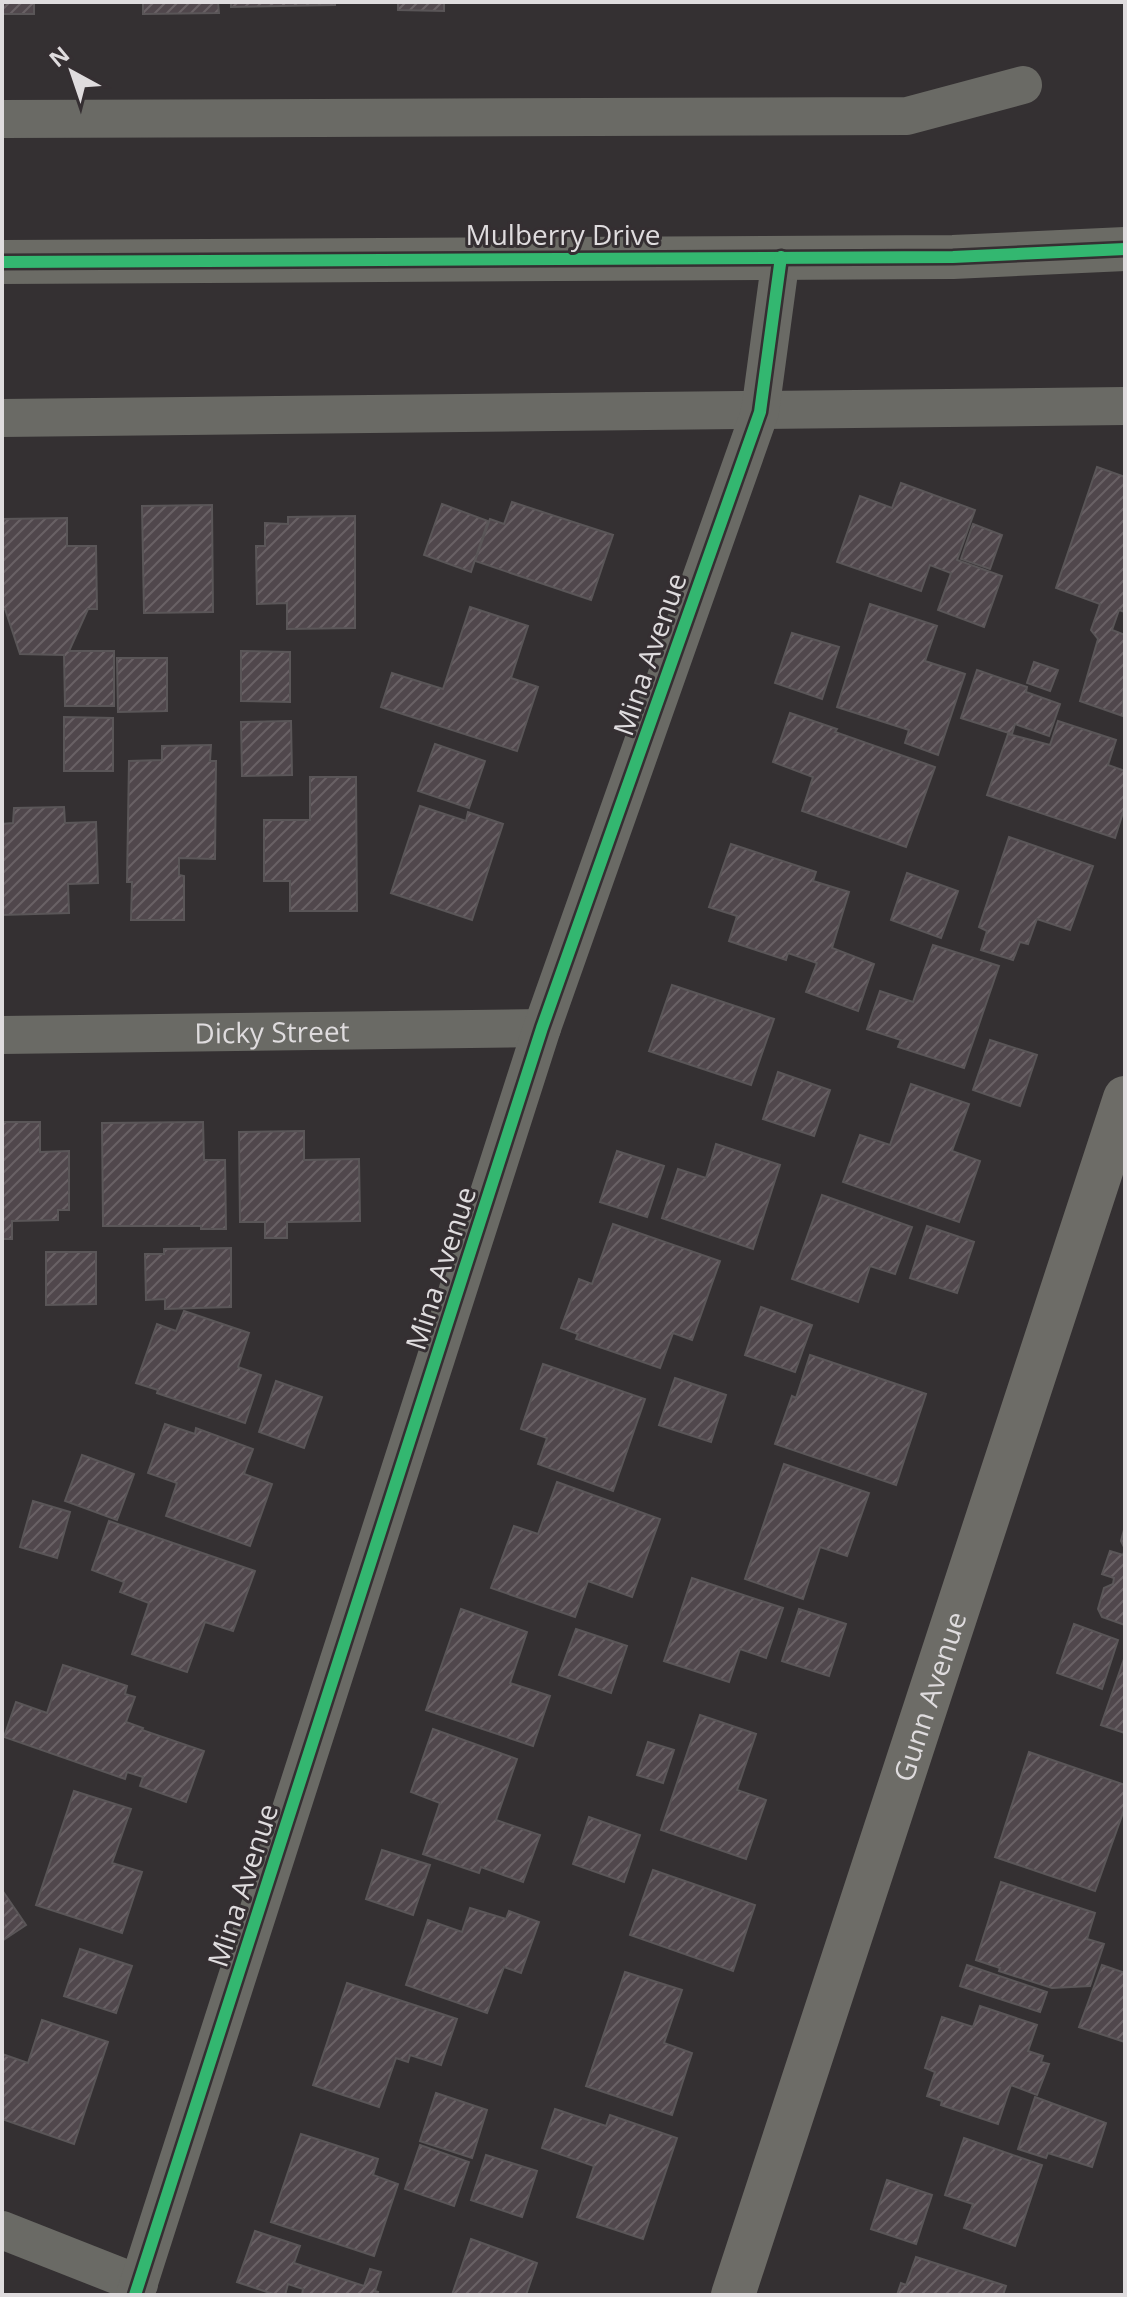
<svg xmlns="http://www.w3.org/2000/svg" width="1127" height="2297" viewBox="0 0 1127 2297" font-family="'Open Sans',sans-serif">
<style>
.building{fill:url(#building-hatch);stroke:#5a5658;stroke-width:2}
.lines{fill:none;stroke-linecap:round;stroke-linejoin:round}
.street{stroke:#6a6a65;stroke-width:38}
.secondary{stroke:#6d6c67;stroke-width:44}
.primary{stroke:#6b6b65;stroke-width:44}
.cycleway-casing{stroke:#352f32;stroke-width:17}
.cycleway{stroke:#33b770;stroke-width:12}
.labels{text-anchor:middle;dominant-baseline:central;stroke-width:6;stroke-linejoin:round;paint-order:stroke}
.street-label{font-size:28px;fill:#dfdcde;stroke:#352f32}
</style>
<defs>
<pattern id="building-hatch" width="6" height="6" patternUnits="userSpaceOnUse" patternTransform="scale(2)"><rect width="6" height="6" fill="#50474c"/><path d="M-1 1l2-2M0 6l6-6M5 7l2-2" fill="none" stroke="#696165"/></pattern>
</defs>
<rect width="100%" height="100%" fill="#343032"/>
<g class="building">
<rect x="2" y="2" width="32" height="12"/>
<polygon points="143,2 218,2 219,13 143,14"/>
<polygon points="231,2 335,2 335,5 231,7"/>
<polygon points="398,2 444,2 444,11 398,10"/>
<polygon points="1097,467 1125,477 1125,612 1119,610 1112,630 1125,635 1123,716 1080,701 1098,639 1091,630 1100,604 1056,588"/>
<polygon points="901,483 975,510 957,560 1002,576 984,627 938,610 951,573 930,565 921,591 837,562 860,496 892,508"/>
<polygon points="512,502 613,535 591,600 475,561 490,519 504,524"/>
<polygon points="442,504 488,521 471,572 424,555"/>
<polygon points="212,505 213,612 144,613 142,506"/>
<polygon points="355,516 355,628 287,629 287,603 257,604 256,546 265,546 265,523 288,524 288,517"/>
<polygon points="67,518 67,546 96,546 97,609 88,609 69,651 114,651 114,706 65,706 64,655 20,654 5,609 2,609 2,519"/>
<polygon points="973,524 1002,535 990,569 961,559"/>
<polygon points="870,604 937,626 925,661 965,674 938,755 905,743 909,730 837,707"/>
<polygon points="470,607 528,626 511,678 538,687 517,751 381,707 392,673 443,689"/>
<polygon points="792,633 839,647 822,699 775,683"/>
<polygon points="241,651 290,652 290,702 241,701"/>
<polygon points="117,658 167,658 167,711 118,712"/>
<polygon points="1034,662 1058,670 1050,691 1027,683"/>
<polygon points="977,670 1027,687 1026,692 1060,704 1049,736 1015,724 1012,734 961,718"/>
<polygon points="790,713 837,729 835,732 935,767 906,847 802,811 813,777 773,762"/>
<polygon points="64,717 113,718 113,771 64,771"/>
<polygon points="291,721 292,775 242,776 241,722"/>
<polygon points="1058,721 1116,740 1108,765 1125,771 1125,806 1115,838 987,795 1008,734 1050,745"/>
<polygon points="435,744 485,761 469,808 418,791"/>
<polygon points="211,745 210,761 216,761 215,859 179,858 179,875 184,876 184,920 131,920 132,882 127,882 129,761 162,760 162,746"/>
<polygon points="310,777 356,777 357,911 290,911 290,881 264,881 264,820 310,820"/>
<polygon points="420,806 466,821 468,812 503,824 472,920 391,893"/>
<polygon points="64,807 65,823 96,822 98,883 68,884 69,913 2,915 2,824 13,823 14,808"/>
<polygon points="1009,837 1093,866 1070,930 1037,919 1028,944 1020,942 1013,960 981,950 987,931 979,927"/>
<polygon points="731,844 816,872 813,881 849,892 832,948 874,964 858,1011 806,992 817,963 788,953 786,960 729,941 737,916 709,907"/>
<polygon points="907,873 958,891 941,938 891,920"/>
<polygon points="933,945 999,966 964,1068 898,1047 901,1040 867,1029 880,991 913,1002"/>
<polygon points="672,985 774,1019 751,1085 649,1051"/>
<polygon points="990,1040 1037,1055 1020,1106 973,1090"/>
<polygon points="778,1072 830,1090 814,1136 763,1119"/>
<polygon points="911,1084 969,1104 952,1151 980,1161 959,1222 843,1182 860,1135 890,1145"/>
<polygon points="2,1122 40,1122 40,1152 69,1151 69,1210 58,1210 58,1220 12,1221 12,1239 2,1239"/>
<polygon points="203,1122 204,1160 225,1160 226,1229 201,1229 201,1226 103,1226 102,1123"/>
<polygon points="304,1131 304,1160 359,1159 360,1221 287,1222 287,1238 265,1238 265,1222 240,1222 239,1132"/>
<polygon points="716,1144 780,1165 753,1249 662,1218 678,1169 706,1178"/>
<polygon points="617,1151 664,1166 647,1217 600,1202"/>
<polygon points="822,1195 912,1227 895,1274 870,1266 858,1302 792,1279"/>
<polygon points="613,1224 720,1261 692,1340 673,1333 660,1368 576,1339 578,1334 561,1328 579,1279 592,1284"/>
<polygon points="927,1226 974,1242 957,1293 910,1278"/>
<polygon points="231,1248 231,1307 165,1309 165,1299 146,1300 145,1254 164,1254 164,1249"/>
<polygon points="46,1252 96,1252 96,1304 46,1305"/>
<polygon points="761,1307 812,1325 795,1372 745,1355"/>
<polygon points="184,1311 249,1333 238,1367 261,1375 245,1423 157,1393 158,1390 136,1383 157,1324 176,1331"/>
<polygon points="810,1355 926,1394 896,1485 775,1444 792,1396 796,1398"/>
<polygon points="543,1364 645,1399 613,1491 538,1464 547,1438 521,1429"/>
<polygon points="675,1378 726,1395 711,1442 659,1425"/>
<polygon points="276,1381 322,1397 304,1448 259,1432"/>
<polygon points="165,1424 195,1434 196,1428 253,1449 244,1474 272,1484 250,1546 166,1516 177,1483 148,1473"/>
<polygon points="82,1455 134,1474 117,1520 65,1501"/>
<polygon points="784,1464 869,1493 847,1556 820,1547 803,1599 745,1579"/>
<polygon points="557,1482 660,1519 632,1597 588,1581 575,1617 491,1588 514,1526 538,1534"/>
<polygon points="33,1501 70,1512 57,1558 20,1547"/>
<polygon points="109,1521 255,1571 233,1631 205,1622 187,1672 132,1654 149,1603 120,1592 124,1582 92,1570"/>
<polygon points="1125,1526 1125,1625 1102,1617 1098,1609 1104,1588 1113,1584 1114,1578 1102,1574 1110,1551 1123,1555 1125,1549 1121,1541"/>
<polygon points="692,1578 783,1608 766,1658 740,1649 729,1682 664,1661"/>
<polygon points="461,1609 527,1632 510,1683 550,1696 533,1746 426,1710"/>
<polygon points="799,1609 846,1624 829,1676 782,1661"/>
<polygon points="1074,1624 1118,1640 1102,1689 1057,1673"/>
<polygon points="576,1629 627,1646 611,1693 559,1675"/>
<polygon points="1125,1656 1125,1733 1101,1725"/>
<polygon points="63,1665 127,1686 125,1694 135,1697 126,1722 143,1728 142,1730 204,1751 186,1802 140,1786 143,1777 127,1772 125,1779 4,1737 16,1702 47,1713"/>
<polygon points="700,1715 756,1734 737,1790 766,1800 746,1859 661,1830"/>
<polygon points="433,1729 517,1759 496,1820 540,1835 523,1882 481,1867 479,1873 423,1854 440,1803 411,1792"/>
<polygon points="648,1742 674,1750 663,1783 637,1775"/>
<polygon points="1029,1752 1125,1785 1125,1807 1095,1891 995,1857"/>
<polygon points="74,1791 131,1809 112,1863 142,1872 122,1933 36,1905"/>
<polygon points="589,1817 640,1835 624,1882 573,1864"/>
<polygon points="382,1850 430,1865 413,1915 366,1899"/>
<polygon points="653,1870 755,1905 733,1971 630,1935"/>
<polygon points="1001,1882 1095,1913 1087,1939 1104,1944 1090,1986 1052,1988 999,1971 1000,1968 976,1960"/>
<polygon points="2,1890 26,1925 2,1941"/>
<polygon points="470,1908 506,1919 509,1911 539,1922 521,1973 504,1967 487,2013 406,1985 428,1920 462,1932"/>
<polygon points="80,1949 132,1966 116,2013 64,1996"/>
<polygon points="967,1965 1047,1992 1040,2012 960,1986"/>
<polygon points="1102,1965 1125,1973 1125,2042 1079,2027"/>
<polygon points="625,1972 682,1990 664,2043 692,2053 672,2115 586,2086"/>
<polygon points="347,1983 457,2019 441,2065 410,2055 408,2062 396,2058 379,2107 313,2085"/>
<polygon points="980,2006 1037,2025 1028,2051 1043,2056 1041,2062 1049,2064 1037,2095 1011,2085 998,2124 941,2105 942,2101 927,2096 935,2072 925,2068 942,2017 973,2027"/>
<polygon points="42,2020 108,2042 74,2144 2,2119 2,2054 28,2063"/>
<polygon points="436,2093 487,2110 472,2158 420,2141"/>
<polygon points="1035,2097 1106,2123 1092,2167 1048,2153 1046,2158 1018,2149"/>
<polygon points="555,2109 606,2126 610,2115 677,2138 643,2239 577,2217 594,2166 542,2148"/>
<polygon points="301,2134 378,2159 373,2175 398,2184 374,2256 271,2222"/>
<polygon points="964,2138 1042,2165 1015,2246 964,2228 973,2204 945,2195"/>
<polygon points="420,2145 469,2162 454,2206 405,2189"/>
<polygon points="486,2155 537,2171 522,2217 471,2200"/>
<polygon points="887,2180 932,2195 916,2244 871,2229"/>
<polygon points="255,2231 300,2246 294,2263 364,2286 370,2269 381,2272 375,2291 378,2292 377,2295 302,2295 303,2289 288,2284 285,2295 276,2295 237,2282"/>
<polygon points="471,2239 537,2263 526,2295 452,2295"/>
<polygon points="916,2257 1006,2286 1003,2295 897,2295 901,2283 906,2285"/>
</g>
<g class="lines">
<g class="street">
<polyline points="2,119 907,116 1023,85"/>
<polyline points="2,418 1125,406"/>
<path id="s1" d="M 2,1035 L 542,1028"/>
<polyline points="2,2230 139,2284"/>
<polyline points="135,2295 542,1028 760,412 781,257"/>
</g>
<path class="secondary" id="s2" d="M 733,2295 L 1125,1098"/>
<polyline class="primary" points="2,262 953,257 1125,249"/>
<g class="cycleway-casing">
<g id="cycleway">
<polyline points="2,262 953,257 1125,249"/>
<polyline points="135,2295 542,1028 760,412 781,257"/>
</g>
</g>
<use href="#cycleway" class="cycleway"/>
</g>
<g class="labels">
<g class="street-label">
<text x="563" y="234">Mulberry Drive</text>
<text transform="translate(649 654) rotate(-71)">Mina Avenue</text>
<text stroke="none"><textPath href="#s1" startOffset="270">Dicky Street</textPath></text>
<text transform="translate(440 1268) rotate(-72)">Mina Avenue</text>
<text stroke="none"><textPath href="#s2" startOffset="630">Gunn Avenue</textPath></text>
<text transform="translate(242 1885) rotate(-72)">Mina Avenue</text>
</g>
</g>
<rect width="1127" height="2297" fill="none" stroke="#dfdcde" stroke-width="8"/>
<g transform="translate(72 72) rotate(320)" stroke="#352f32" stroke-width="6" paint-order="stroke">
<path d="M0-6L14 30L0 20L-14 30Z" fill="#dfdcde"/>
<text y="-12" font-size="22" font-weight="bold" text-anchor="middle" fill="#dfdcde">N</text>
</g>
</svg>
